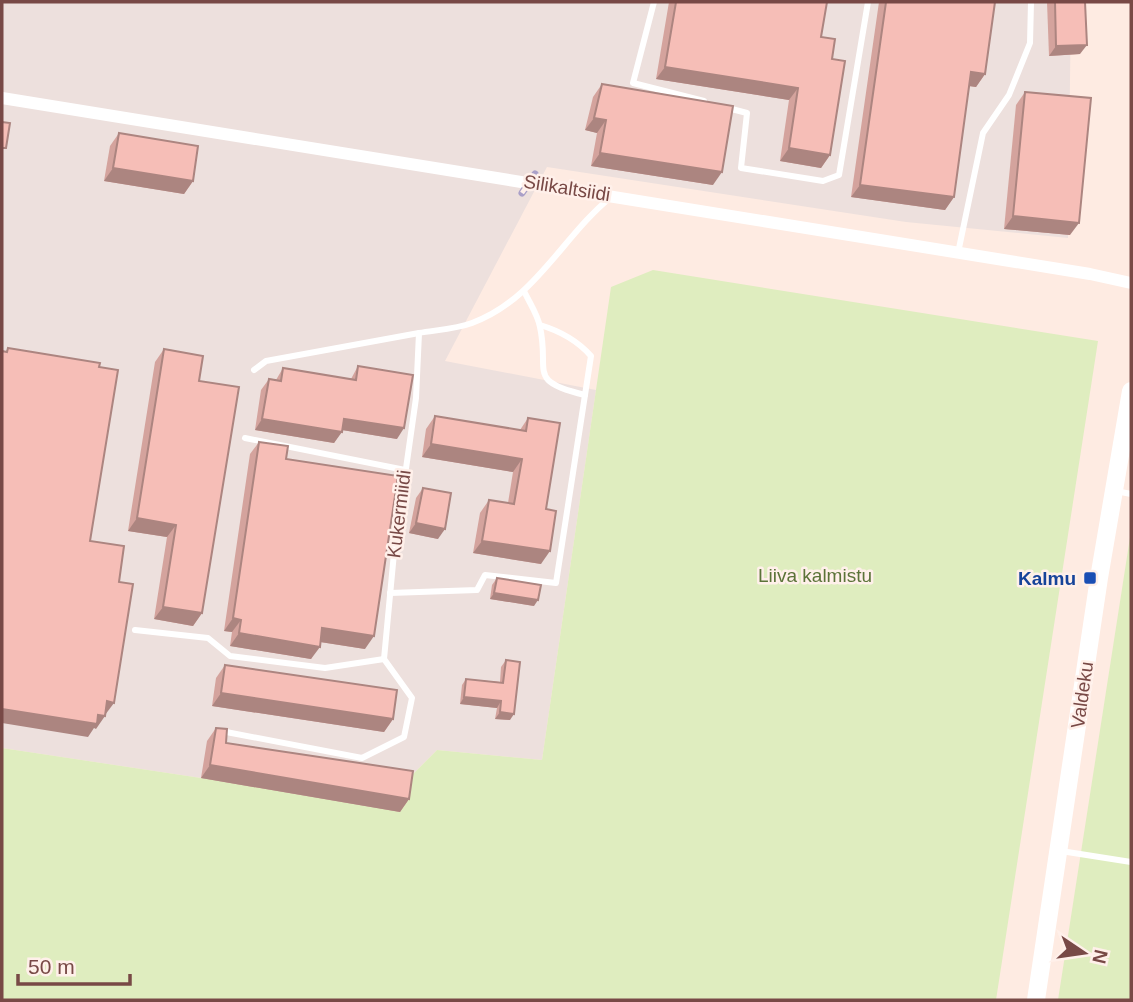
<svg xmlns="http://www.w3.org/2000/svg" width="1133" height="1002" viewBox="0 0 1133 1002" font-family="Arial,sans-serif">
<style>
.industrial{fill:#ede0dd}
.green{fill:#dfedbf}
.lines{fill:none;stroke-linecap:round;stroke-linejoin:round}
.lane{stroke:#fff;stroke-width:6}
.street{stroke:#fff;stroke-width:12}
.secondary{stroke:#fff;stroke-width:18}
.rail-casing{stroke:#aaa0c8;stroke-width:7}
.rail{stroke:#fff0ea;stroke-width:4.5;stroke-dasharray:13;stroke-linecap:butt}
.wall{fill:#d4a39d}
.shaded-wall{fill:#ac8580}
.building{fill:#f6beb7;stroke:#ac8580;stroke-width:2}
.transit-dot{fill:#1a4fb4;stroke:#fff0ea;stroke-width:2.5}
.labels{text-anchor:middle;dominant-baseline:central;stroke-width:5;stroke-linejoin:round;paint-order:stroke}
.street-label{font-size:19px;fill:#784946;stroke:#fff0ea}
.park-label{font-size:19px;fill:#5b7338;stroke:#fff0ea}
.transit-label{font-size:19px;font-weight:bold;fill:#164399;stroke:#fff0ea;text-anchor:end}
</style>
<rect width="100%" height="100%" fill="#feebe2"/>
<polygon class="industrial" points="2,2 1071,2 1068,238 906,222 547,167 445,361 596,390 542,760 437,750 404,783 201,778 2,748"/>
<g class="green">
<polygon points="653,270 1098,341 996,1000 2,1000 2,748 201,778 404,783 437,750 542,760 611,287"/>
<polygon points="1131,531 1131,1000 1058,1000"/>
</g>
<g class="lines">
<g class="lane">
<polyline points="654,2 633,83 704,101"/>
<polyline points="724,107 747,113 741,168 823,181 839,175 868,2"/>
<polyline points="958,253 983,133 1009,95 1030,43 1031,2"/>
<path d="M 524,291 C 529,302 538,315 540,327 C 550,372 526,381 585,395"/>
<polyline points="254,370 266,361 419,333"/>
<polyline points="245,438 405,470"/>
<polyline points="1116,491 1131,494"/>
<path d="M 390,593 L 477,590 L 485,575 L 556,583 L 591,356 C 577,340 560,331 540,325"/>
<polyline points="135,630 208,638 230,656 325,668 384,659"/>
<path d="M 221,731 L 362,758 L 404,737 L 412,698 L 384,659 L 394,553 L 416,398 L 419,333 C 436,330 456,329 472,323 C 535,300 562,237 611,197"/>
<polyline points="1061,851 1131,862"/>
</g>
<polyline class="street" points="2,98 1090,274 1131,283"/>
<polyline class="secondary" points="1036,1000 1099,578 1131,391"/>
<g class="rail-casing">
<polyline id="rail" points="522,193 535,174"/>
</g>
<use href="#rail" class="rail"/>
</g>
<g class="wall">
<polygon points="669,2 827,2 821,37 832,59 830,155 821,168 780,161 789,100 656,79"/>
<polygon points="879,2 995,2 985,74 976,87 969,86 954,197 945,210 851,197"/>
<polygon points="1047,2 1085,2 1080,54 1049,56"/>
<polygon points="602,84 713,185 591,166 597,133 585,130 593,97"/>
<polygon points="1025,92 1070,235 1004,229 1016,105"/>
<polygon points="119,133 193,181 184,194 104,181 110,146"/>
<polygon points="164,349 199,381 202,613 193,626 154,619 167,537 128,531 155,362"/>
<polygon points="358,366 397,439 342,430 334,443 255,430 261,390 269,379 276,380 283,368 351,379"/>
<polygon points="435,416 520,430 528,418 546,509 541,564 473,553 480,513 489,500 508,503 513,472 422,457 426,429"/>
<polygon points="259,442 286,459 365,649 320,642 311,659 230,646 232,632 224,631 250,454"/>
<polygon points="423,488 438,539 409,533 416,498"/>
<polygon points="497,578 534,606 490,599 492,585"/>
<polygon points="506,660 510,720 495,719 497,708 460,704 462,685 466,679 500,682 501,667"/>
<polygon points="225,665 393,719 384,732 212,706 216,678"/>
<polygon points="216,728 226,743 409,799 400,812 201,778 207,741"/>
</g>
<g class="shaded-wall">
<polygon points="1087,45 1080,54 1049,56 1056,46"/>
<polygon points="665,67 798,88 789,100 656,79"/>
<polygon points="971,72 985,74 976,87 962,85"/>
<polygon points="594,118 606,120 597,133 585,130"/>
<polygon points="789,148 830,155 821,168 780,161"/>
<polygon points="600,153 722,172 713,185 591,166"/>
<polygon points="113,168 193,181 184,194 104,181"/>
<polygon points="860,185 954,197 945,210 851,197"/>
<polygon points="1013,216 1079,223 1070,235 1004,229"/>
<polygon points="262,419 342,432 334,443 255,430"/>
<polygon points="344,419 404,428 397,439 336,429"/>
<polygon points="431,444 522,459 513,472 422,457"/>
<polygon points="137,518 176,525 167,537 128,531"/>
<polygon points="416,523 445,529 438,539 409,533"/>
<polygon points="482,541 550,551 541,564 473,553"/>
<polygon points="494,593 538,600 534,606 490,599"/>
<polygon points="163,607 202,613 193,626 154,619"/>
<polygon points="233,618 241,620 232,632 224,631"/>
<polygon points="322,628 374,636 365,649 314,641"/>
<polygon points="239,633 320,647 311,659 230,646"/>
<polygon points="221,693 393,719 384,732 212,706"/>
<polygon points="464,697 501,701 497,708 460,704"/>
<polygon points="107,701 114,703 105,715"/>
<polygon points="2,709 98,715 105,716 96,729 94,728 88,737 2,723"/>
<polygon points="500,712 514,714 510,720 495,719"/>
<polygon points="210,765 409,799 400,812 201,778"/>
</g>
<g class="building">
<polygon points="676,2 827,2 821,37 835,39 832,59 845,61 830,155 789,148 798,88 665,67"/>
<polygon points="886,2 995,2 985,74 971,72 954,197 860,185"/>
<polygon points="1055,2 1085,2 1087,45 1056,46"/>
<polygon points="602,84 733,106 722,172 600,153 606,120 594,118"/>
<polygon points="1025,92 1091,98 1079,223 1013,216"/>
<polygon points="2,122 10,123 6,148 2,148"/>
<polygon points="119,133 198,146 193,181 113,168"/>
<polygon points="8,348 100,363 99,367 118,370 90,541 124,546 119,582 133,584 114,703 107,701 105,716 98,715 97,724 2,709 2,351 7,352"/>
<polygon points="164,349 203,356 199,381 239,387 202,613 163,607 176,525 137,518"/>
<polygon points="358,366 413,375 404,428 344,419 342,432 262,419 269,379 281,381 283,368 356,380"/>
<polygon points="435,416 526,431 528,418 560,423 546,509 556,511 550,551 482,541 489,500 514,504 522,459 431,444"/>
<polygon points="259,442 288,446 286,459 398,476 374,636 322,628 320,647 239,633 241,620 233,618"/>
<polygon points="423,488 451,493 445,529 416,523"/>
<polygon points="497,578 541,585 538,600 494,593"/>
<polygon points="506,660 520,662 514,714 500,712 501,701 464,697 466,679 503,683"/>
<polygon points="225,665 397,690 393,719 221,693"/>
<polygon points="216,728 227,729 226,743 413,771 409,799 210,765"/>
</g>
<rect class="transit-dot" x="1083" y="571" width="14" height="14" rx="3.5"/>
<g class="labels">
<g class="street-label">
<text transform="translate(567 188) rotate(9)">Silikaltsiidi</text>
<text transform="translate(399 514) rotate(-83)">Kukermiidi</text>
<text transform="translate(1082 695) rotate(-82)">Valdeku</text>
</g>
<g class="park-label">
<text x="815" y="575">Liiva kalmistu</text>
</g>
<g class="transit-label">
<text x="1076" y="578">Kalmu</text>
</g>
</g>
<rect width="1133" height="1002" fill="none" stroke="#784946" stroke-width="7"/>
<g transform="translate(1084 953) rotate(103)" stroke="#fff0ea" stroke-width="5" paint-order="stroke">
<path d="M0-5L12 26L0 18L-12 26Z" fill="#784946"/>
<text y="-10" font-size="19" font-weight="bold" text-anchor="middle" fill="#784946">N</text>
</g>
<path d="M18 974v10h112v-10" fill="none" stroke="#784946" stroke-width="3.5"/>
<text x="28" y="974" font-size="21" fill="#784946" stroke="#fff0ea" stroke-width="5" paint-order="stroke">50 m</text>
</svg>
